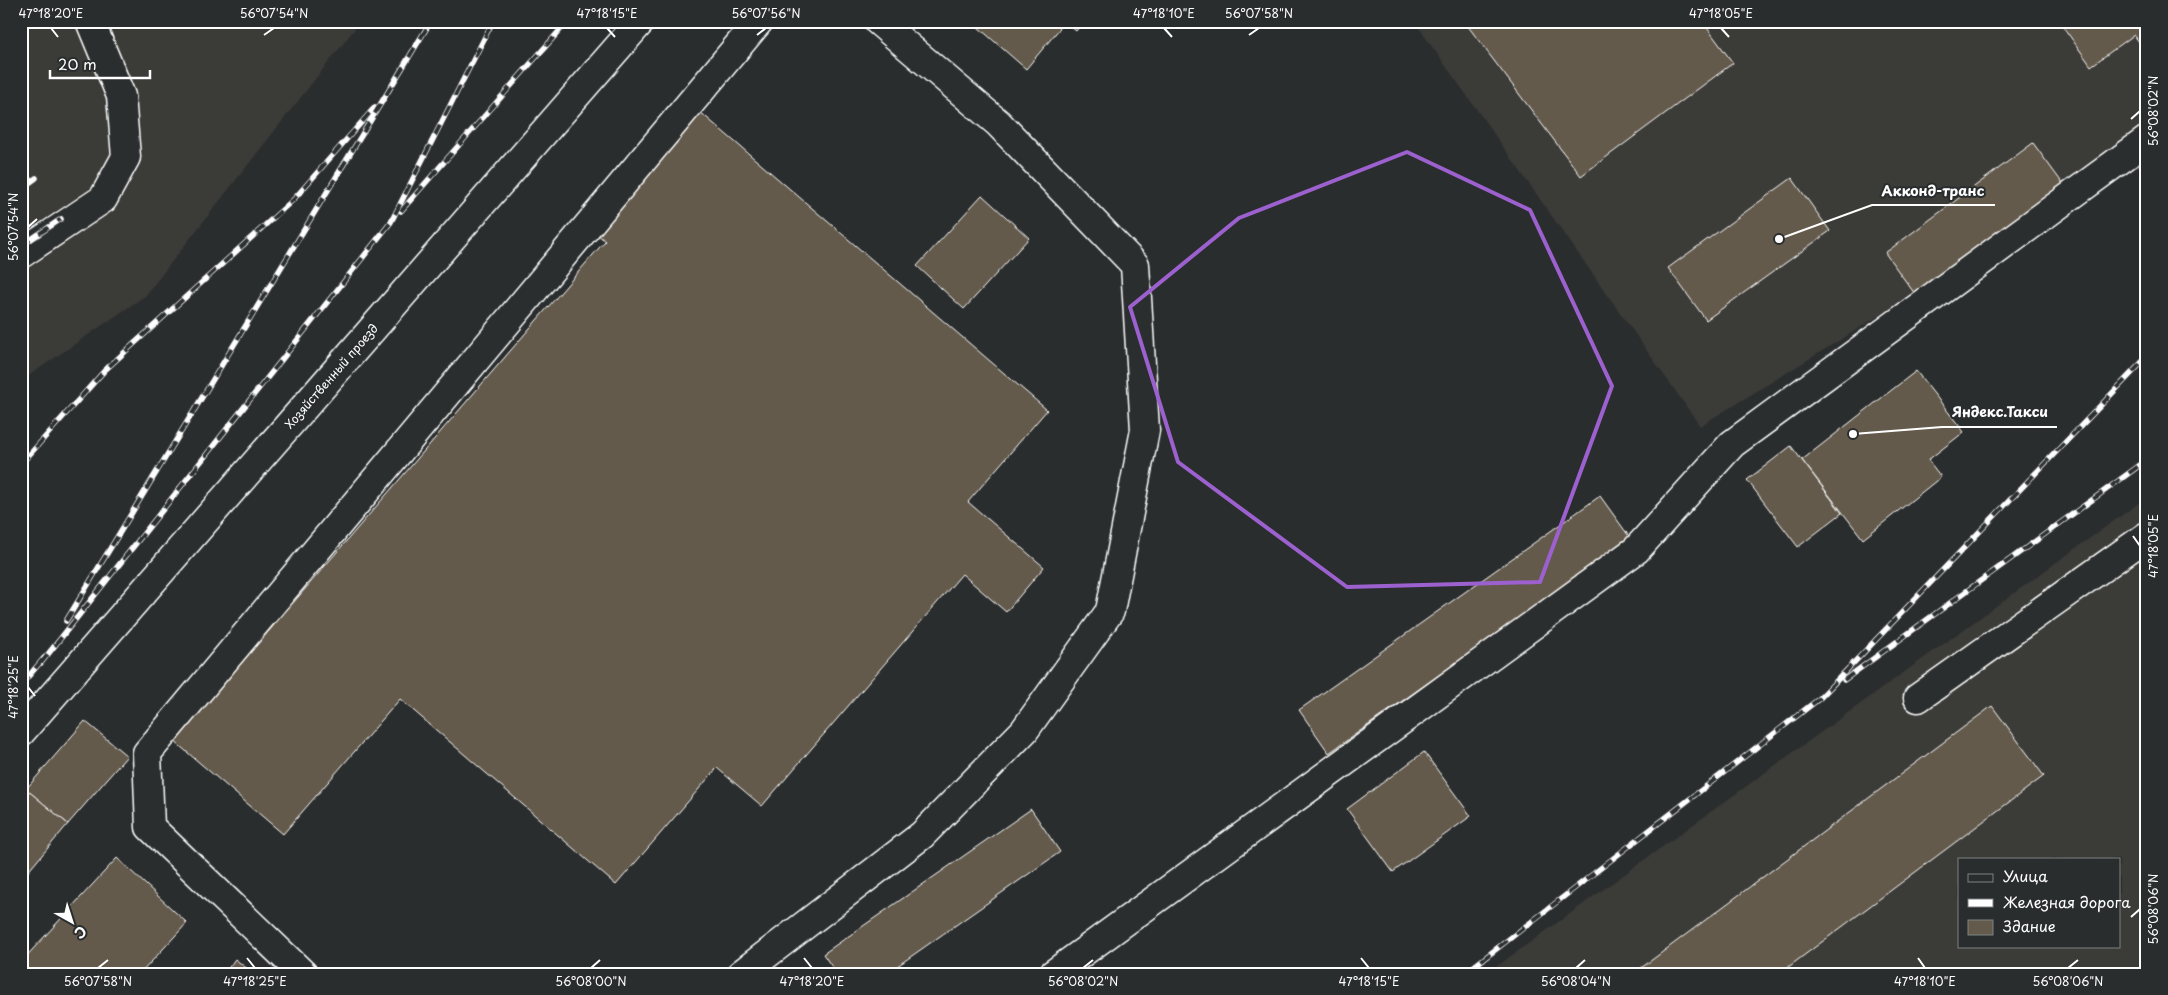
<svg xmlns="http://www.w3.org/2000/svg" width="2168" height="995" viewBox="0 0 2168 995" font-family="'Playpen Sans',sans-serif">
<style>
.built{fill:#3b3a37;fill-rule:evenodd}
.building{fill:#645a4c;stroke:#fff}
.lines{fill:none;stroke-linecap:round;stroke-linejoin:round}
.minor-casing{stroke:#fff;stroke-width:31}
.minor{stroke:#2a2d2e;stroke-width:28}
.rail-casing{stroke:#fff;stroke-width:5.5}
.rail{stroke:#2a2d2e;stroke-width:4;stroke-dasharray:11;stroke-linecap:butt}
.marked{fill:none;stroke:#9c61cf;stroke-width:4;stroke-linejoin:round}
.ticks{fill:none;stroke:#fff;stroke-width:2}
.labels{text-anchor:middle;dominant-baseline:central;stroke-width:4;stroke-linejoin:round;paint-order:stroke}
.street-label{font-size:12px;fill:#fff;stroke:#2a2d2e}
.leader{fill:none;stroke:#fff;stroke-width:2}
.callout-dot{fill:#fff;stroke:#2a2d2e;stroke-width:2}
.callout-label{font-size:14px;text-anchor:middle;font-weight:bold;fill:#fff;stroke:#2a2d2e;stroke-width:4;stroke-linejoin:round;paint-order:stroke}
.neatline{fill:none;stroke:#fff;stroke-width:2}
.ticks-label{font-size:12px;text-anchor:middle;fill:#fff}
</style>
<rect width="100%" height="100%" fill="#2a2d2e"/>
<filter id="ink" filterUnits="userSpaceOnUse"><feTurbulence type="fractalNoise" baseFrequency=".02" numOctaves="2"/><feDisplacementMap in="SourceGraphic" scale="10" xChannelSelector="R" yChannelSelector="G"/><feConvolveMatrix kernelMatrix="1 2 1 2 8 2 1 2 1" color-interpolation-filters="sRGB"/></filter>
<g filter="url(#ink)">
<g class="built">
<polygon points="21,21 361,21 145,296 21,381"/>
<polygon points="1414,21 2147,21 2147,122 1915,294 1700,426"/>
<path d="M 2147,497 L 2147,974 L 1486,974 ZM 1959,859 L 2119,859 L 2119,946 L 1959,946 Z"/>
</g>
<g class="building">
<polygon points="971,21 1064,21 1065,22 1026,69"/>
<polygon points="1064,21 1084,21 1076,31"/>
<polygon points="1464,21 1702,21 1733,63 1581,176"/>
<polygon points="2059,21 2147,21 2147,53 2134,35 2091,66"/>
<polygon points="699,111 1047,410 968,502 1044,567 1006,612 962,574 762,806 717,768 616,885 400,699 283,834 174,741 605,241 595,232"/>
<polygon points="2033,143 2063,184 1915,294 1885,253"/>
<polygon points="1792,178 1830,231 1706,320 1668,268"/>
<polygon points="982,195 1029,238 964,309 917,266"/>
<polygon points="1916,371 1964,432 1928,460 1941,477 1863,539 1802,460"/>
<polygon points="1791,446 1842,513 1798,547 1747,480"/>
<polygon points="1600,496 1631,539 1329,753 1299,710"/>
<polygon points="1992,706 2044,776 1779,974 1633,974"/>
<polygon points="85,721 127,756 68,824 26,789"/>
<polygon points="1424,752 1471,816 1393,872 1347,809"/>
<polygon points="26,789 68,824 21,880 21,795"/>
<polygon points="1031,809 1060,852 886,974 837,974 823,954"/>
<polygon points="117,858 187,923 140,974 21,974 21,962"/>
<polygon points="235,959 254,974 224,974"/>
</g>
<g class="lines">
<g class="minor-casing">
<g id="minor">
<polyline points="21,254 103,199 126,157 121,96 90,21"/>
<polyline points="1918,698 2147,536"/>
<polyline points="21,732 641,21"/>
<polyline points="303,974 150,827 147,753 759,21"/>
<polyline points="741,974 922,835 1024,731 1110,611 1145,430 1135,265 998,123 878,21"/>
<polyline points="1053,974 1636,550 1732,444 2147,140"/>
</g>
</g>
<use href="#minor" class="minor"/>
<g class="rail-casing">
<g id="rail">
<polyline points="21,189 36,178"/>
<polyline points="401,211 568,21"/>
<polyline points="21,246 61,219"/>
<polyline points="21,464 105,370 294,199 375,107"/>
<polyline points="66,621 431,21"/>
<polyline points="41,663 391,222 493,21"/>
<polyline points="1844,680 2147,460"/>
<polyline points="21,685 44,658"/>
<polyline points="1464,974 1820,698 2147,357"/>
</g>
</g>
<use href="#rail" class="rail"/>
</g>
</g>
<path class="marked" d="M 1407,152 L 1530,210 L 1612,386 L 1540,582 L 1347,587 L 1178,462 L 1130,307 L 1239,218 Z"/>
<path class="ticks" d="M 51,28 L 58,37M 607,28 L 615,37M 1164,28 L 1172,37M 1721,28 L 1729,37M 264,35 L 274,28M 757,35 L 766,28M 1249,35 L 1259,28M 2131,119 L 2140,111M 28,227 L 37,219M 2133,536 L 2140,546M 28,687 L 35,696M 2131,917 L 2140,909M 247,958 L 255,968M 804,958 L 812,968M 1361,958 L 1369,968M 1918,958 L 1925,968M 98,968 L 108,960M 591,968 L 600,960M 1083,968 L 1093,960M 1576,968 L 1585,960M 2068,968 L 2078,960"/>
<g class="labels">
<g class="street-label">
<text transform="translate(331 376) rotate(-49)">Хозяйственный проезд</text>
</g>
</g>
<path class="leader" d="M1779 239L1872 205H1995M1853 434L1942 427H2057"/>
<g class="callout-dot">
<circle cx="1779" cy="239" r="5"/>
<circle cx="1853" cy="434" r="5"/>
</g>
<g class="callout-label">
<text x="1933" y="196">Акконд-транс</text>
<text x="2000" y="417">Яндекс.Такси</text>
</g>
<rect width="2168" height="995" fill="none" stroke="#2a2d2e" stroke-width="55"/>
<rect x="1958" y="858" width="162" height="90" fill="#2a2d2e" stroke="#7f8182"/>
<rect x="1968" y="874" width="25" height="8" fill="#2a2d2e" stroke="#7f8182"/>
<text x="2003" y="882" font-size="15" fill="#ffffff">Улица</text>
<rect x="1968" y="899" width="25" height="8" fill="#ffffff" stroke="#7f8182"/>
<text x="2003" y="908" font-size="15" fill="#ffffff">Железная дорога</text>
<rect x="1968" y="920" width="25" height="15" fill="#645a4c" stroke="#7f8182"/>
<text x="2003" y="932" font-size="15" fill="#ffffff">Здание</text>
<g transform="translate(72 922) rotate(141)" stroke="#2a2d2e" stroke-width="4" paint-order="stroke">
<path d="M0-4L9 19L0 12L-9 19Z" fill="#ffffff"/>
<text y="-8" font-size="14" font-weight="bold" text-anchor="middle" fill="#ffffff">С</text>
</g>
<path d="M50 70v8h100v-8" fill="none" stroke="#ffffff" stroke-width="2.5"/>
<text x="58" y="70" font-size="15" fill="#ffffff" stroke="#2a2d2e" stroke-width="4" paint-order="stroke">20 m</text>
<rect x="28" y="28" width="2112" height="940" class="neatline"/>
<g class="ticks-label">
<text x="51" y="18">47°18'20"E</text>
<text x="274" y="18">56°07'54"N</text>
<text x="607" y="18">47°18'15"E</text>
<text x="766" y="18">56°07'56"N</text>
<text x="1164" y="18">47°18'10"E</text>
<text x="1259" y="18">56°07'58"N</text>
<text x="1721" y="18">47°18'05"E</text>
<text transform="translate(2154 111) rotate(-90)" y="4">56°08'02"N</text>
<text transform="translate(14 227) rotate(-90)" y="4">56°07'54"N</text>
<text transform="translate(2154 546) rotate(-90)" y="4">47°18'05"E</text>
<text transform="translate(14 687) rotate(-90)" y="4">47°18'25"E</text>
<text transform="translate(2154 909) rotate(-90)" y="4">56°08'06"N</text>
<text x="98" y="986">56°07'58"N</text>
<text x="255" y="986">47°18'25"E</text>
<text x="591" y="986">56°08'00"N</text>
<text x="812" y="986">47°18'20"E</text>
<text x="1083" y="986">56°08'02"N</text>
<text x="1369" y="986">47°18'15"E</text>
<text x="1576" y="986">56°08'04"N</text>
<text x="1925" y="986">47°18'10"E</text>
<text x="2068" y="986">56°08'06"N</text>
</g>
</svg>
